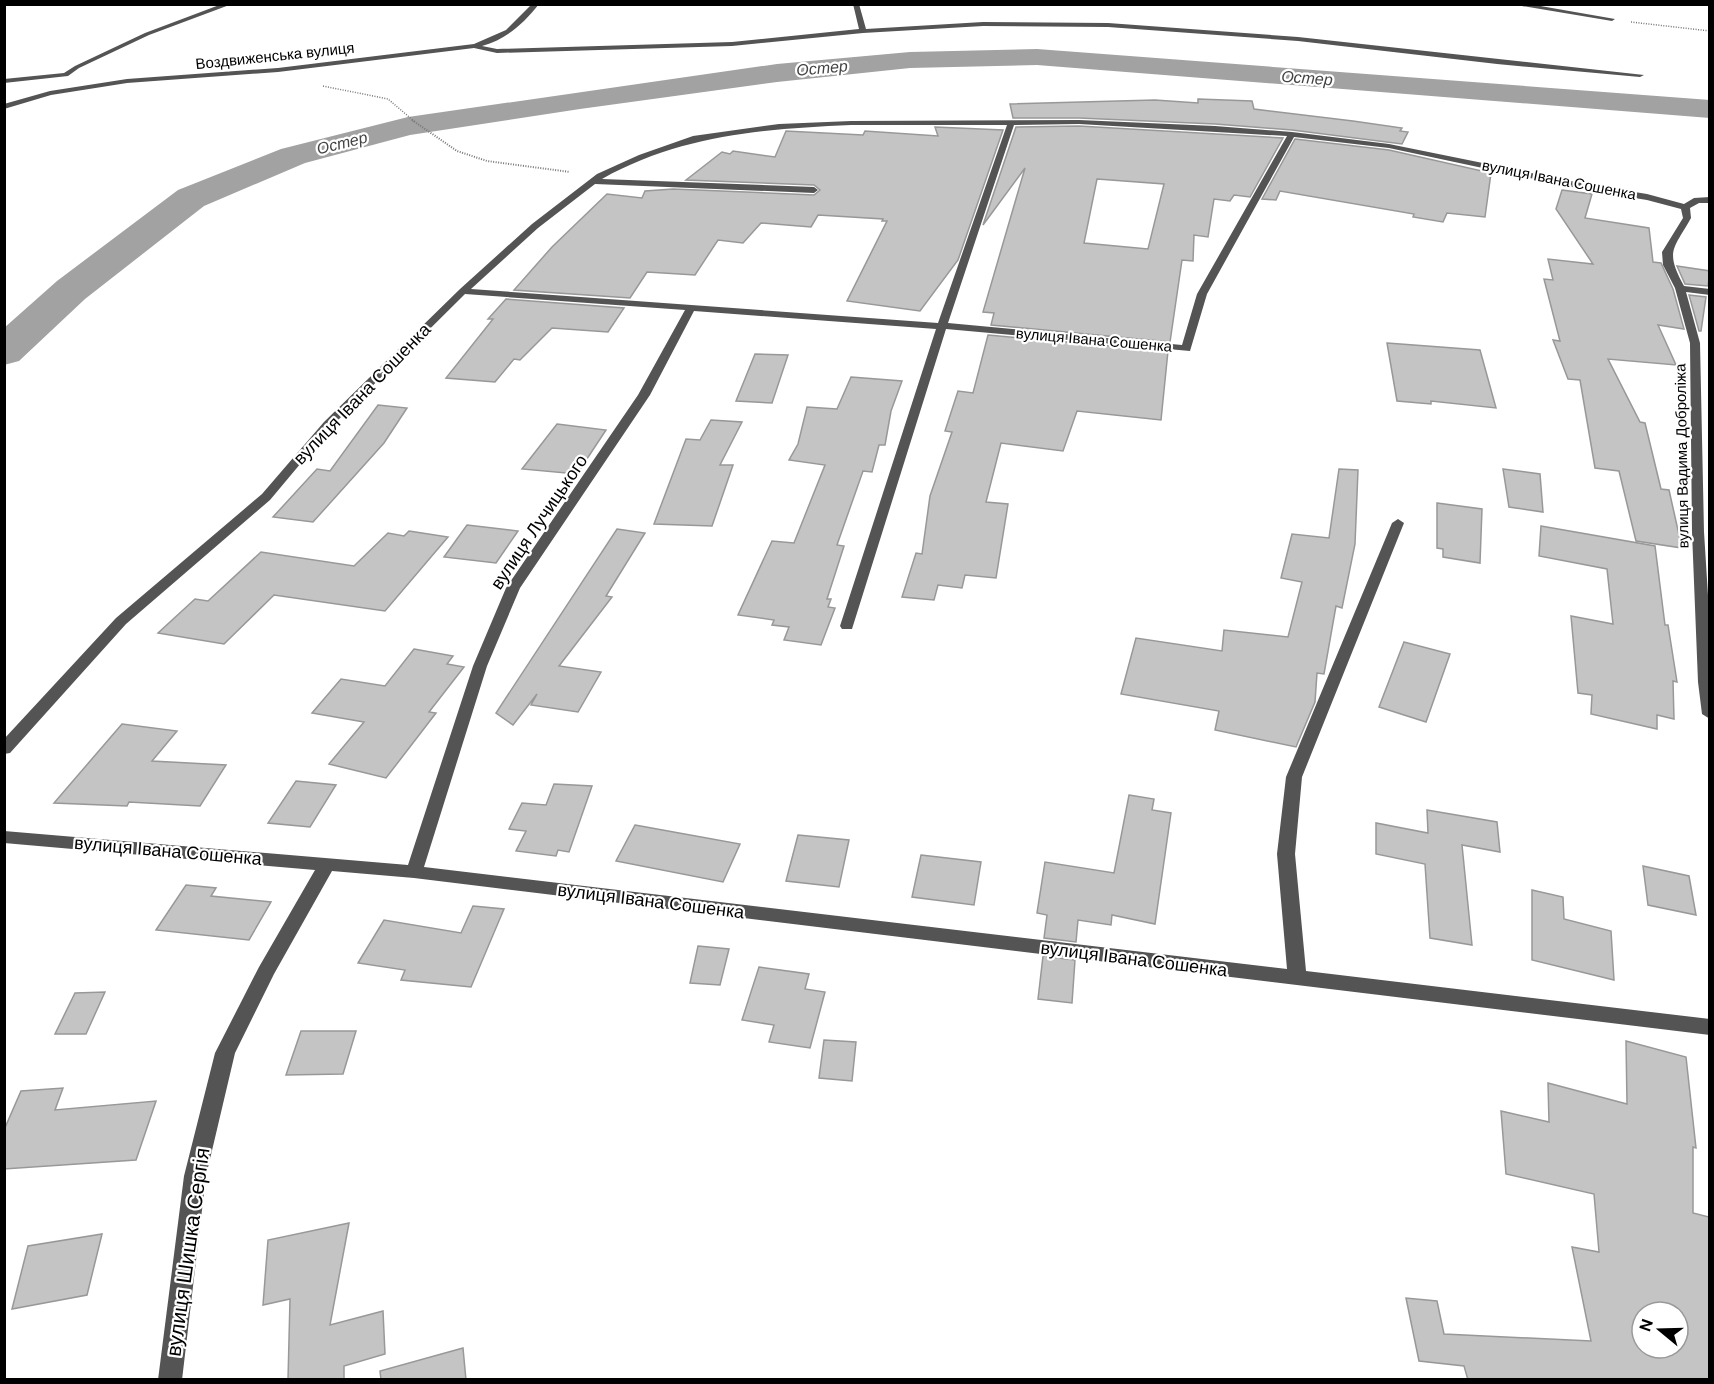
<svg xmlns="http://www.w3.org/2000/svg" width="1714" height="1384" viewBox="0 0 1714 1384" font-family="'DM Sans',sans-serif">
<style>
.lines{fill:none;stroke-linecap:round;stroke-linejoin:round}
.river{fill:#a2a2a2;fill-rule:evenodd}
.building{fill:#c4c4c4;stroke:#989898;stroke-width:1.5;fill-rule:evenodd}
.path-far1{stroke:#767676;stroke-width:1.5;stroke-dasharray:1 1.5;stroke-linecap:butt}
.path{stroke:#767676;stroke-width:2;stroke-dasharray:1 1.5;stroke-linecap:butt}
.minor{fill:#545454;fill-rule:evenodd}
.labels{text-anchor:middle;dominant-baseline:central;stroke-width:4.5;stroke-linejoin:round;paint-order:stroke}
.far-street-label{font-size:15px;fill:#000;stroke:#fff}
.far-water-label{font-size:16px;font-style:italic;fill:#434343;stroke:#fff}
.street-label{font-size:18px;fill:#000;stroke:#fff}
.near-street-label{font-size:21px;fill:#000;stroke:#fff}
</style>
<rect width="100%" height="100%" fill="#fff"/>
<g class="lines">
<polygon class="river" points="1037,49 1710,100 1710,118 1037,65 910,68 777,82 580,109 410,135 305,163 204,206 85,299 19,361 4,365 4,328 57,281 178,190 281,149 408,117 777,64 910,52"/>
</g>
<g class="building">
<polygon points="1198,99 1252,101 1254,109 1353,121 1402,128 1400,131 1408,132 1402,144 1292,130 1215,124 1079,118 1013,118 1010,104 1155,100 1198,103"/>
<path d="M 1079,126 L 1283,138 L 1250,197 L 1234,195 L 1230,201 L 1214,199 L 1208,237 L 1194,235 L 1193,261 L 1182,260 L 1170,342 L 991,325 L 994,313 L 983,312 L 1025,168 L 983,225 L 1016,127 ZM 1097,179 L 1164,184 L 1148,249 L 1084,243 Z"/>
<polygon points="935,127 1003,130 958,260 920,311 847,301 887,221 882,221 883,219 818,215 811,227 761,223 743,243 718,240 695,275 647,272 630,298 514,290 552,247 607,194 642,198 645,191 673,189 814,195 820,190 814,185 686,180 722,152 730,154 733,151 775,157 786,131 863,135 865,131 938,136"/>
<polygon points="1295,139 1389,150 1491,173 1485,217 1447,213 1443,222 1413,217 1414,214 1280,191 1276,200 1262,199"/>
<polygon points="1562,190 1592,194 1585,218 1649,228 1653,262 1661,263 1673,289 1684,329 1658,325 1676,365 1608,359 1640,422 1645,423 1661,489 1669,490 1682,548 1636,541 1619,471 1595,468 1580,380 1568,379 1553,340 1560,341 1544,279 1553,280 1548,259 1593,264 1556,209"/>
<polygon points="1677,266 1710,271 1708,286 1685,284"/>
<polygon points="1689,295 1706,297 1701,331 1699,331"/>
<polygon points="506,299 624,308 608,332 552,328 520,360 514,359 495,382 446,378 493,319 488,319"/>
<polygon points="988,335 1168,351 1161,420 1077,411 1063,451 1001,443 986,502 1008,504 996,578 965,575 962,588 938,585 934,600 902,597 916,553 922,554 930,496 952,432 945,431 958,391 973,393"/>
<polygon points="1387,343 1480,350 1496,408 1431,401 1431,404 1397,401"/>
<polygon points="755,354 788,355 772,403 736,401"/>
<polygon points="851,377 902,381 891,411 885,445 879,445 872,472 863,471 837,545 844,546 827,599 831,599 828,607 835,608 821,645 784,640 789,627 772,625 774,620 738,615 772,541 794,543 825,465 789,460 798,444 807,407 837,409"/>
<polygon points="378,405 407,408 384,443 313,522 273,517 317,469 330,471"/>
<polygon points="711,420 742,422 720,465 733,465 712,526 654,524 686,439 700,440"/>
<polygon points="557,424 606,430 577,474 522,469"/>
<polygon points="1339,469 1358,470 1355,544 1342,608 1336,606 1324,674 1317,673 1315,702 1296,747 1215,730 1219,711 1121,694 1136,638 1222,651 1224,630 1288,637 1302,582 1281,578 1292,534 1329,538"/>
<polygon points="1503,469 1540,474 1543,512 1509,507"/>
<polygon points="1437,503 1482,509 1480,563 1443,557 1443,549 1437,548"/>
<polygon points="467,525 518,531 496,563 444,557"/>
<polygon points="1541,526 1655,546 1665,625 1668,625 1677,682 1673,681 1674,719 1657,715 1657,729 1591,714 1592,695 1578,693 1571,616 1613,624 1607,569 1539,556"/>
<polygon points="617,529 645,533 606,596 612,597 559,666 601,672 578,712 531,705 537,694 513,725 496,713"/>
<polygon points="409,531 448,537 385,611 274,595 224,644 158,633 195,599 208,601 261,552 354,566 388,533 404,536"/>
<polygon points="1404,642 1450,654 1426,722 1379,707"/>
<polygon points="414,649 453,656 447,664 464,667 429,712 436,713 386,778 329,764 364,722 312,713 341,679 385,686"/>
<polygon points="122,724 177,731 152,761 226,765 200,806 129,802 127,806 54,803"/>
<polygon points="296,781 336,785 310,827 268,823"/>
<polygon points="554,784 592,786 569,852 558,850 556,856 516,851 526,831 509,829 522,803 546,805"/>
<polygon points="1129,795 1154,799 1152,810 1171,813 1155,924 1112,915 1111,925 1078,920 1076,942 1044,938 1047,915 1037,913 1045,862 1114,873"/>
<polygon points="1427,810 1497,822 1500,852 1462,845 1472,945 1430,938 1425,864 1376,854 1376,823 1428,833"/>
<polygon points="635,825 740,844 723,882 616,861"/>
<polygon points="798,835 849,840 839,887 786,881"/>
<polygon points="921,855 981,862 974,905 912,897"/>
<polygon points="1643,866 1689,876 1696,915 1648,905"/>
<polygon points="186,885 216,888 211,896 271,902 249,940 156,930"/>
<polygon points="1532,890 1563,897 1564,919 1611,931 1614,980 1532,960"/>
<polygon points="473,906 504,909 471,987 401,980 405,970 358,963 384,920 461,933"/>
<polygon points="698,946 729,949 720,985 690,983"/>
<polygon points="1043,956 1075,960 1072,1003 1038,999"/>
<polygon points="759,967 809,974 805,989 825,992 810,1048 769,1042 774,1025 742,1020"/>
<polygon points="105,992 86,1034 55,1034 75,993"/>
<polygon points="301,1031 356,1031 343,1074 286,1075"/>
<polygon points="824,1040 856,1042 852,1081 819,1078"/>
<path d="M 1626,1041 L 1686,1057 L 1696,1148 L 1693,1147 L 1693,1213 L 1709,1217 L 1710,1380 L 1468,1380 L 1464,1366 L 1419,1361 L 1406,1298 L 1437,1301 L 1444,1334 L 1591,1341 L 1572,1247 L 1599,1252 L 1594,1194 L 1506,1174 L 1501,1111 L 1549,1122 L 1548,1083 L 1627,1104 ZM 1642,1312 L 1678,1312 L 1678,1348 L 1642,1348 Z"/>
<polygon points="63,1088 55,1110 156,1101 136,1160 4,1169 4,1130 21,1091"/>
<polygon points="349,1223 330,1325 383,1311 385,1354 344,1366 344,1380 288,1380 290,1299 263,1305 268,1240"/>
<polygon points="102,1234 87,1295 12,1309 28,1246"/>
<polygon points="463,1348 466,1380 381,1380 380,1371"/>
</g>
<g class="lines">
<g class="path-far1">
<polyline points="1631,22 1710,31"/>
<polyline points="323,86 388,99 415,122"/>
</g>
<polyline class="path" points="412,120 457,151 487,161 570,172"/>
<g class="minor">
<polygon points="222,4 232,4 149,35 79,68 68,76 4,83 4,79 64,73 75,66 145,33"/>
<path d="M 532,4 L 539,4 C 523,24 507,39 482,46 L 497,49 L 732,42 L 859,29 L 853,4 L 859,4 L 866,29 L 983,22 L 1108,23 L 1298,37 L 1644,75 L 1640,77 L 1497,64 L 1298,41 L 1108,27 L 983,26 L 863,33 L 732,46 L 497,53 L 474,48 L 278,72 L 127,83 L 51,95 L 4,109 L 4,104 L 50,91 L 127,79 L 278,68 L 474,44 L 506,30 Z"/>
<polygon points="1510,4 1529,4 1615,19 1612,21"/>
<path d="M 1079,120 L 1215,126 L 1292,132 L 1389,144 L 1591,185 L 1647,194 L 1684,204 L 1694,198 L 1710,197 L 1710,203 L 1699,203 L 1690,208 L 1691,218 C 1673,250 1665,251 1684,286 L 1710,289 L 1710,295 L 1686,292 L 1700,343 L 1704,532 L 1710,627 L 1710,719 L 1702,714 L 1698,682 L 1692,532 L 1690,343 L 1675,288 L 1663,265 L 1662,252 L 1683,218 L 1681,209 L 1647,200 L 1591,191 L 1389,148 L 1294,137 L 1207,294 L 1190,351 L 946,329 L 852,629 L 842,629 L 840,626 L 936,329 L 694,311 L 650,395 L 520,588 L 487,666 L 424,867 L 1287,969 L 1277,854 L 1286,777 L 1392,523 L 1398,519 L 1404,523 L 1302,777 L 1295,854 L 1306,971 L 1710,1019 L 1710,1035 L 414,878 L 332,871 L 274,974 L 235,1053 L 206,1176 L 182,1380 L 158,1380 L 184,1176 L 215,1053 L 259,967 L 315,870 L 4,843 L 4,831 L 408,865 L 473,666 L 506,588 L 638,395 L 685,310 L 465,294 L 332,426 L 270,500 L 126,624 L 10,753 L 4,754 L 4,739 L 116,618 L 262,494 L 324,422 L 460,289 L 532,224 L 597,174 L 639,155 L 693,136 L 779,124 L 851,121 ZM 1079,124 L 1287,136 L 1197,294 L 1182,345 L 948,323 L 1014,125 ZM 851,125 L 1007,125 L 938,323 L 471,289 L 538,228 L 595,184 L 814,193 L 818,190 L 814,187 L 602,179 C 681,135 763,129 851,125 Z"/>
</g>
</g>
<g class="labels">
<g class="far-street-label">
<text transform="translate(275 56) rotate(-6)">Воздвиженська вулиця</text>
<text transform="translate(1559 180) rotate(11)">вулиця Івана Сошенка</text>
<text transform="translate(1094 340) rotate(5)">вулиця Івана Сошенка</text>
<text transform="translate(1682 456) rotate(-91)">вулиця Вадима Доброліжа</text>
</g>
<g class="far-water-label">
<text transform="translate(822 68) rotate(-5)">Остер</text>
<text transform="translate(1307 78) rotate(4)">Остер</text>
<text transform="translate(342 143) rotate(-14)">Остер</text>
</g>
<g class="street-label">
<text transform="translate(362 394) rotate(-46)">вулиця Івана Сошенка</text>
<text transform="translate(539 522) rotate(-56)">вулиця Лучицького</text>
<text transform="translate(168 851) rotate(5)">вулиця Івана Сошенка</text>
<text transform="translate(651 901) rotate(7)">вулиця Івана Сошенка</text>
<text transform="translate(1134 959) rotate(7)">вулиця Івана Сошенка</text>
</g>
<g class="near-street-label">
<text transform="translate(188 1252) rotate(-82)">вулиця Шишка Сергія</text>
</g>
</g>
<rect width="1714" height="1384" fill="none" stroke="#000000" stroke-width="12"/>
<g transform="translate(1660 1330) rotate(289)"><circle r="28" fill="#ffffff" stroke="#999999" stroke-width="1.5"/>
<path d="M0-4.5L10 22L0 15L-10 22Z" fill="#000000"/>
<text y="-9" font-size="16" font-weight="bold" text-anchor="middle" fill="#000000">N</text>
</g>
</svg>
